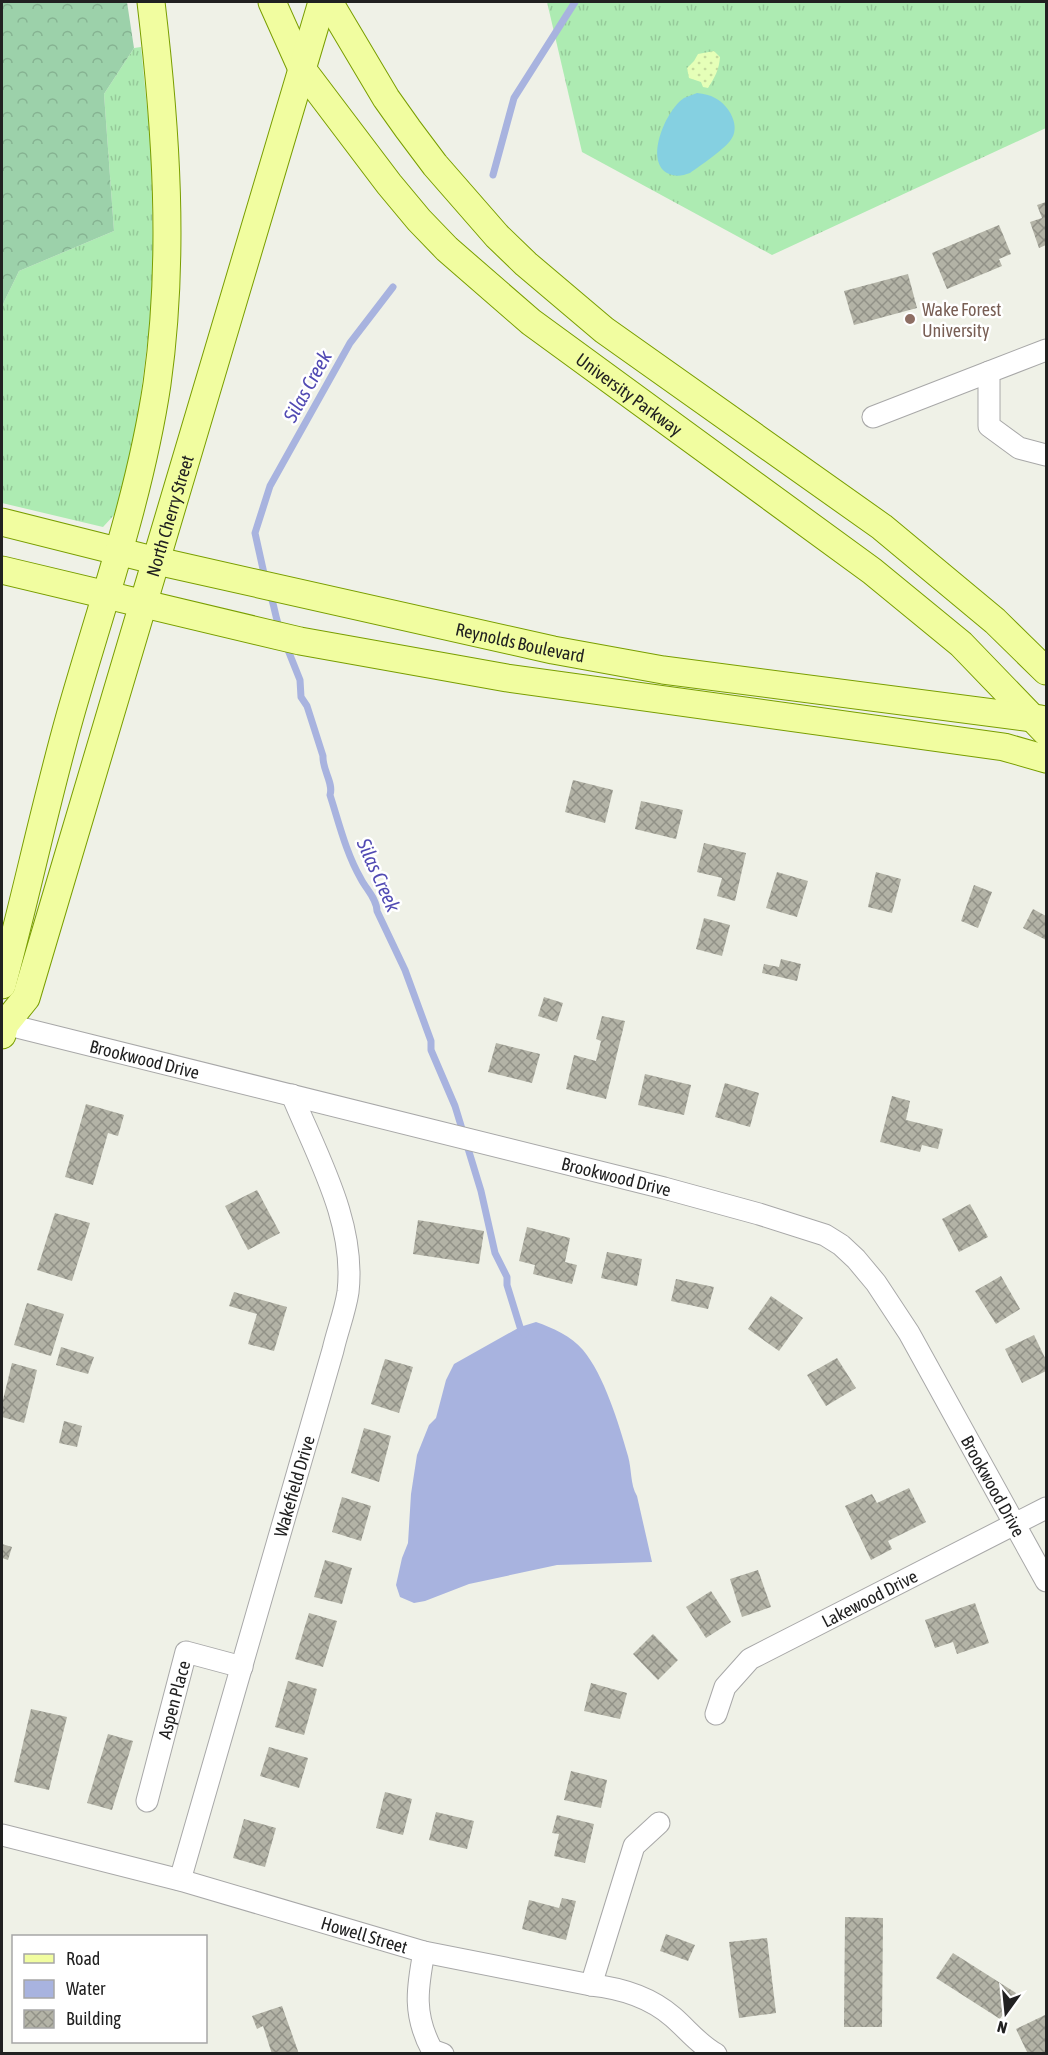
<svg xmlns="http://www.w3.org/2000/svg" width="1048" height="2055" viewBox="0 0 1048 2055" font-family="'Asap Condensed',sans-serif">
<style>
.grass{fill:url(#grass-tufts)}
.forest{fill:url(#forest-crowns)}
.sand{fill:url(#sand-dots)}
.pitch{fill:#85d0e1}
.water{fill:#a8b3df}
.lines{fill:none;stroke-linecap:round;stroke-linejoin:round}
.stream{stroke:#a8b3df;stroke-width:7}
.building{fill:url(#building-cross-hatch)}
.minor-casing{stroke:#a8a8a8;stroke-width:23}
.major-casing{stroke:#799e00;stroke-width:29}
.minor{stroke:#fff;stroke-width:21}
.major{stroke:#f1fda0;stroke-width:27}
.education-dot{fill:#8d6e63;stroke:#fff;stroke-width:2}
.labels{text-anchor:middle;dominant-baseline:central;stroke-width:5;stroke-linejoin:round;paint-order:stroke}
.education-label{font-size:18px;fill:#785e54;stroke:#fff;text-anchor:start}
.street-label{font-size:18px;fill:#212121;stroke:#fff}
.water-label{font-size:20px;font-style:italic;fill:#514ab3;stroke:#fff}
</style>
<defs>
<pattern id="grass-tufts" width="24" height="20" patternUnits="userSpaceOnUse" patternTransform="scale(1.5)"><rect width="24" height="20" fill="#adebb2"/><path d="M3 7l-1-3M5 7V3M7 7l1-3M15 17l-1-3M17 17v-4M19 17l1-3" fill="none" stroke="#95c999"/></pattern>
<pattern id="forest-crowns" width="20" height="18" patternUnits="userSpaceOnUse" patternTransform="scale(1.5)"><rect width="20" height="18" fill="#9cd1aa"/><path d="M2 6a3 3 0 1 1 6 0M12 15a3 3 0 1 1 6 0" fill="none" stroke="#86b392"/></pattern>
<pattern id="sand-dots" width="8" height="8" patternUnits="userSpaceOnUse" patternTransform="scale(1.5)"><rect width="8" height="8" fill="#e5ffb8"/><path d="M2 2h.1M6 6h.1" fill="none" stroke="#c4da9e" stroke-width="1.8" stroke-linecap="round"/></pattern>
<pattern id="building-cross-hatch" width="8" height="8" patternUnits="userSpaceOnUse" patternTransform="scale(1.5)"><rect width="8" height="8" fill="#b3b3a6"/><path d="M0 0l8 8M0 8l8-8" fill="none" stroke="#919187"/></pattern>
</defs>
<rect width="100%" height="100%" fill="#eff1e7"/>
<g class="grass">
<polygon points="547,2 1046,2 1046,128 772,255 582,152"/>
<polygon points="141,47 151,147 154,292 139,408 128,467 115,514 103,527 2,503 2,306 19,271 114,231 104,94 134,48"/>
</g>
<polygon class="forest" points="2,2 127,2 134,48 104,94 114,231 19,271 2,306"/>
<path class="sand" d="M 714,51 L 720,57 C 719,70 715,77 708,88 L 703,87 L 701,82 L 689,78 L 687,68 L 694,61 L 698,54 Z"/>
<path class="pitch" d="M 697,93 C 704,94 710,95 715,98 C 729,105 742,127 730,141 C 723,150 700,166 690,173 C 682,176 675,177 667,173 C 644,159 667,109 684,98 C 688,96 693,95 697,93 Z"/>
<path class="water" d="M 536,1322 C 553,1328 571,1336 583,1350 C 604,1375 619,1424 628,1456 C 632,1470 630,1484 637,1496 L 652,1562 L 557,1565 L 469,1584 L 425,1601 L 414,1603 L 400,1597 L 396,1585 L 402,1558 L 408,1543 L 411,1494 L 417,1455 L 429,1425 L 436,1418 L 446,1380 L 454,1364 L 520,1327 Z"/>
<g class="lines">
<g class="stream">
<polyline points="493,175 514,98 575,2"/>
<polyline points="265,578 255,533 270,486 350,343 393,287"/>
<path d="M 270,594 C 275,607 275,617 280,629"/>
<path d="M 286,645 L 300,680 L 301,697 L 307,706 L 323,756 C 322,770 334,783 330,795 C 339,823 346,853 361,879 C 366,889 377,899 377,911 L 405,970 L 431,1041 L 431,1050 L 455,1106 L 481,1191 L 495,1253 L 507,1277 L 507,1285 L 520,1327 L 525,1334"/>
</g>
</g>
<g class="building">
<polygon points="1046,202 1046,245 1039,248 1030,222 1042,218 1037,205"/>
<polygon points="999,225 1011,254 999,259 1002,266 947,289 932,253"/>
<polygon points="908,274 917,308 854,325 844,291"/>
<polygon points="573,780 613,790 605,823 565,812"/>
<polygon points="641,801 683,810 676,839 635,829"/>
<polygon points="704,843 746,853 735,901 717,896 722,878 697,872"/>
<polygon points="777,872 808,881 797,917 766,908"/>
<polygon points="876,872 901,879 892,913 868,907"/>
<polygon points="974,885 992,892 978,928 961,921"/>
<polygon points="1033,909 1046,916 1046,940 1023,928"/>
<polygon points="704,918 730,925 722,956 696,949"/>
<polygon points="781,959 801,964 797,981 762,973 764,964 779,967"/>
<polygon points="544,997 563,1003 557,1022 538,1016"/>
<polygon points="602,1016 625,1021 606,1099 566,1089 574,1055 596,1061 601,1041 596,1039"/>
<polygon points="496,1043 540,1054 532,1083 488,1072"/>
<polygon points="645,1074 691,1085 684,1115 638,1105"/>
<polygon points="725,1083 759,1093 750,1127 715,1117"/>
<polygon points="892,1096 910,1101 906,1120 943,1129 938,1149 922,1145 920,1152 880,1142"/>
<polygon points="86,1104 124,1115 118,1136 108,1133 93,1185 65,1177"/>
<polygon points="257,1190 280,1233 248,1250 225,1206"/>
<polygon points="970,1204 988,1237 959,1252 942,1219"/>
<polygon points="55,1213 90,1223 72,1281 37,1270"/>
<polygon points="418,1220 484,1231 479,1264 413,1254"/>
<polygon points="527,1227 570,1238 565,1262 577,1265 572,1284 533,1274 535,1265 519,1261"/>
<polygon points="607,1252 642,1259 637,1286 601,1278"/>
<polygon points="1001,1276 1020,1309 996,1324 975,1291"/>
<polygon points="676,1279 714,1287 708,1309 671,1301"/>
<polygon points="234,1292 287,1307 274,1351 248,1344 257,1314 229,1306"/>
<polygon points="771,1296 803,1318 779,1351 748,1329"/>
<polygon points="27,1303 64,1314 51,1356 14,1345"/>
<polygon points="1034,1335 1046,1360 1046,1371 1022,1383 1005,1349"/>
<polygon points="61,1347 94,1357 88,1374 56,1365"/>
<polygon points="837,1358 856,1388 826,1406 807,1375"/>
<polygon points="385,1359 413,1367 399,1413 371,1404"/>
<polygon points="12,1363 37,1370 24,1423 2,1417 2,1404"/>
<polygon points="64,1421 82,1426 77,1447 59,1443"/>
<polygon points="364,1428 391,1436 379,1482 351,1473"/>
<polygon points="909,1488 926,1522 888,1541 892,1549 871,1560 845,1506 872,1494 877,1503"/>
<polygon points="342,1497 371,1506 361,1541 332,1532"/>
<polygon points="2,1544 12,1547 8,1560 2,1558"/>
<polygon points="325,1560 352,1568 342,1604 314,1597"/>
<polygon points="758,1570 771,1607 742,1617 730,1579"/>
<polygon points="711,1591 731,1622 706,1638 686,1607"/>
<polygon points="975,1603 989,1643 957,1654 953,1642 935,1648 925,1620"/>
<polygon points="309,1613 337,1621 323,1667 295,1659"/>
<polygon points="653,1634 678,1660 658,1680 633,1654"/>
<polygon points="288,1681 317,1689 304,1735 275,1727"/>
<polygon points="591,1683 627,1693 620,1719 584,1711"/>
<polygon points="31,1709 67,1717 49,1790 14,1782"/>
<polygon points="108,1734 133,1741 112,1810 87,1803"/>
<polygon points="269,1747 308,1758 299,1788 260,1776"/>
<polygon points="571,1771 607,1780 601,1808 564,1800"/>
<polygon points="385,1792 412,1799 403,1835 376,1828"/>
<polygon points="436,1812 474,1821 467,1849 429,1840"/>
<polygon points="557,1815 594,1824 585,1863 554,1856 559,1834 552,1833"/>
<polygon points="244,1819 276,1828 265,1867 233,1858"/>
<polygon points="562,1898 576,1901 566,1940 522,1929 529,1900 559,1908"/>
<polygon points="845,1917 883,1918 882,2027 844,2027"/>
<polygon points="666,1934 695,1945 688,1961 660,1951"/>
<polygon points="767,1938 776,2013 739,2018 729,1942"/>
<polygon points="953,1953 1016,1993 1000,2019 936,1978"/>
<polygon points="282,2006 299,2054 272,2054 263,2026 257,2029 252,2016"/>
<polygon points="1045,2015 1046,2018 1046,2054 1028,2054 1016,2029"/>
</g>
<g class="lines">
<g class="minor-casing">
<g id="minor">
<polyline points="1046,350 989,372 989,426 1019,448 1046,455"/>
<polyline points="873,417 989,372"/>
<path id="s1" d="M 5,1024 L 664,1188 L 759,1214 L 825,1235 L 841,1245 L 856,1259 L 876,1283 L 909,1333 L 1046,1581"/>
<path id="s2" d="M 716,1714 L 725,1687 L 750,1659 L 1046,1508"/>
<path id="s3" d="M 147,1801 L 186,1652 L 242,1667"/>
<path id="s4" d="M 2,1835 L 180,1880 L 424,1952 L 591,1985 C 620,1988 650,1997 673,2017 C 688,2030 698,2044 716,2054"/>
<path id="s5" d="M 180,1880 L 333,1350 C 337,1332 345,1312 348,1292 C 356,1223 317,1156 292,1095"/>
<path d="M 424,1952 C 417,1989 413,2015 432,2050 L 443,2054"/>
<polyline points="591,1985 634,1846 659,1823"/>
</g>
</g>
<g class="major-casing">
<g id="major">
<path id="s6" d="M 272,2 L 302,69 L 389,184 L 419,220 L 447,249 L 531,322 L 872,571 L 961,644 L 1046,732"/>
<polyline points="329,2 386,98 408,129 435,165 497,236 526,264 604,330 882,527 995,621 1046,671"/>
<path id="s7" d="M 2,522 L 157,561 L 553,650 L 663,670 L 1040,719"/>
<polyline points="2,570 300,641 507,678 1004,747 1046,759"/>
<path d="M 2,985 C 26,896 45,805 70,716 C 101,607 140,497 157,384 C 175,257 166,128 151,2"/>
<path id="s8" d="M 2,1035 L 5,1024 L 26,998 L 322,2"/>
</g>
</g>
<use href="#minor" class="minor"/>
<use href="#major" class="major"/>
</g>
<circle class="education-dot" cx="910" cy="319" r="6"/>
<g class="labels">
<g class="education-label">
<text x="922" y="309">Wake Forest<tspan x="922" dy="21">University</tspan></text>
</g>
<g class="street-label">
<text stroke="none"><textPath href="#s6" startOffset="538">University Parkway</textPath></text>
<text stroke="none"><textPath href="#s8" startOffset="548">North Cherry Street</textPath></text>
<text stroke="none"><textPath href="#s7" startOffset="532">Reynolds Boulevard</textPath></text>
<text stroke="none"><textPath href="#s1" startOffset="144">Brookwood Drive</textPath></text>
<text stroke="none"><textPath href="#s1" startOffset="630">Brookwood Drive</textPath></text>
<text stroke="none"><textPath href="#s1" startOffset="1152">Brookwood Drive</textPath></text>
<text stroke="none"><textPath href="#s5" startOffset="410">Wakefield Drive</textPath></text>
<text stroke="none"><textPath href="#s2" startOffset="200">Lakewood Drive</textPath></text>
<text stroke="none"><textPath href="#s3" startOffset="105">Aspen Place</textPath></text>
<text stroke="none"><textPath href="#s4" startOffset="376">Howell Street</textPath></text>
</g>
<g class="water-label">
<text transform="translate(307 386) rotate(-61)">Silas Creek</text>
<text transform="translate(379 875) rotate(66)">Silas Creek</text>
</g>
</g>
<rect width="1048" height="2055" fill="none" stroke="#212121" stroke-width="6"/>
<rect x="12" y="1935" width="195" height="108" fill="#ffffff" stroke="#a6a6a6" stroke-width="1.5"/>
<rect x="24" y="1954" width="30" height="9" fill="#f1fda0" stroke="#a6a6a6" stroke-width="1.5"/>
<text x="66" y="1965" font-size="18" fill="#212121">Road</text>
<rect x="24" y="1980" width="30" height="18" fill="#a8b3df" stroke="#a6a6a6" stroke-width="1.5"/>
<text x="66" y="1995" font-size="18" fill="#212121">Water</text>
<rect x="24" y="2010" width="30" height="18" fill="url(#building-cross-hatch)" stroke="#a6a6a6" stroke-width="1.5"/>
<text x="66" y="2025" font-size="18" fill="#212121">Building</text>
<g transform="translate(1006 2013) rotate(195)" stroke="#ffffff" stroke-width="4.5" paint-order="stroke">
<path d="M0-4.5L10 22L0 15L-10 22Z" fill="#212121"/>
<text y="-9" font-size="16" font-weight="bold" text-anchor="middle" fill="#212121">N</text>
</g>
</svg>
